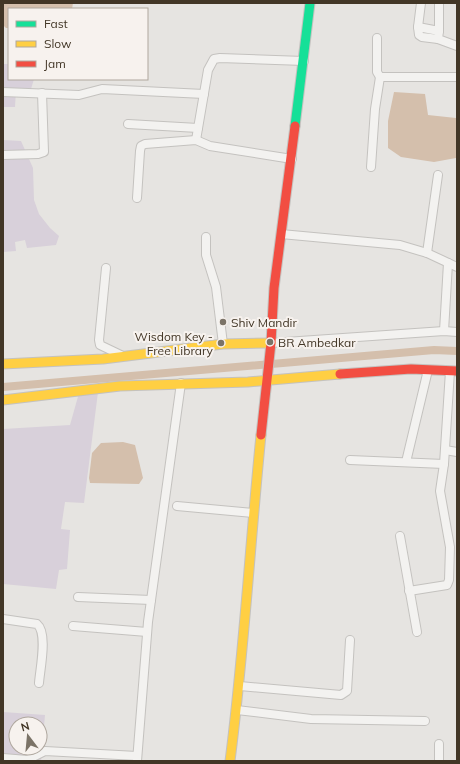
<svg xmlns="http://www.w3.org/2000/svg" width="460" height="764" viewBox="0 0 460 764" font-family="Mulish,sans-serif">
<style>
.green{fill:#d8d0da;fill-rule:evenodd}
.water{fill:#d4bfac}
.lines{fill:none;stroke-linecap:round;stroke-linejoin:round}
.canal{stroke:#d4bfac;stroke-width:8}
.street-casing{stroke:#c4c2bf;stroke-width:10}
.fast-casing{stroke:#c4c2bf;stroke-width:11}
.slow-casing{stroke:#c4c2bf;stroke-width:11}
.jam-casing{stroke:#c4c2bf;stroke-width:11}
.street{stroke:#f3f2f0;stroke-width:8}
.fast{stroke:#16e098;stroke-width:9}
.slow{stroke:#ffcf43;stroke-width:9}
.jam{stroke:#f24e42;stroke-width:9}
.poi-dot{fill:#7b7367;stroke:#f7f2ee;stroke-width:1.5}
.labels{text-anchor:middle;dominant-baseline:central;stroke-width:4;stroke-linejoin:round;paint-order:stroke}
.poi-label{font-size:12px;fill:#423626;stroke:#f7f2ee;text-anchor:start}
</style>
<rect width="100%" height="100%" fill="#e6e4e1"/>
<g class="green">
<polygon points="3,64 9,64 9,79 34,79 31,89 16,90 15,107 3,107"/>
<polygon points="3,140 21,141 33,168 34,200 39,214 50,228 59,236 56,245 27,248 25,240 15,242 16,251 3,252"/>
<polygon points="98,392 84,503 65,502 61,529 70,530 67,569 59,570 56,589 3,584 3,429 70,425 79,393"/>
<path d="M 3,712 L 45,715 L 41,761 L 3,761 ZM 16,724 L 40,724 L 40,748 L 16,748 Z"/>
</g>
<g class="water">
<polygon points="3,3 73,3 72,9 9,9 9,28 6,28 3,25"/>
<polygon points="394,92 425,94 428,115 456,118 456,158 434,162 401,157 388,148 388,121"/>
<polygon points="123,442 135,445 143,478 139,484 90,483 89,478 92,453 101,443"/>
</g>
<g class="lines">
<polyline class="canal" points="3,387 434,350 457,351"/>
<g class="street-casing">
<g id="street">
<polyline points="421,3 418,27 419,35 422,37 438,39"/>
<polyline points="439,3 439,31"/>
<polyline points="418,27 439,31 438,39 457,46"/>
<polyline points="377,38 377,72 380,77 457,77"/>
<polyline points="3,92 79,95 102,89 204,94"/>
<polyline points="128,124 198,128"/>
<polyline points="196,140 208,70 214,59 220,58 304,61"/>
<polyline points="3,155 38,154 44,152 42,93"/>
<polyline points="371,167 375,109 380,77"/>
<polyline points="137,198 140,151 141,146 145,144 196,140 210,146 292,159"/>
<polyline points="281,234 400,245 427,253 457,267"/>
<polyline points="206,237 206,255 216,287 223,344"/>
<polyline points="427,253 438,175"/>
<polyline points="106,268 99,340 100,345 123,356"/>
<polyline points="444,331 448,263"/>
<polyline points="271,343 444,331 457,332"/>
<polyline points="445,450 457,452"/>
<polyline points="350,460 444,464"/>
<polyline points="406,462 428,370"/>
<polyline points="177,506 253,513"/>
<polyline points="400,536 417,632"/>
<polyline points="409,591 447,585 449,580 450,547 440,491 444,464 450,371"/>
<polyline points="78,597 151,600"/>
<path d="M 3,619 L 37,624 C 48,633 40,669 39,683"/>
<polyline points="73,626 147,632"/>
<polyline points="240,686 341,695 347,691 350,640"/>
<polyline points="237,710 311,719 425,721"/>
<polyline points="439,744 439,761"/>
<polyline points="3,758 27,760 45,751 137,756"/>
<polyline points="137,761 148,622 181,383"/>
</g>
</g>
<g class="fast-casing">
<polyline id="fast" points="295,126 310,3"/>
</g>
<g class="slow-casing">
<g id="slow">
<polyline points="3,364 103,359 223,344 271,343"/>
<polyline points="3,400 120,386 248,382 340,374"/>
<path d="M 230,761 C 244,653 250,544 261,435"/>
</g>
</g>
<g class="jam-casing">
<g id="jam">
<polyline points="340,374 411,369 457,371"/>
<polyline points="261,435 271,343 274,288 295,126"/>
</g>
</g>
<use href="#street" class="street"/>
<use href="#fast" class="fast"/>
<use href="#slow" class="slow"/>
<use href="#jam" class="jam"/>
</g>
<g class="poi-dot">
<circle cx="223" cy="322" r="4"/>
<circle cx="270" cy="342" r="4"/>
<circle cx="221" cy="343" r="4"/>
</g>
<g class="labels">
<g class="poi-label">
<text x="231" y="322">Shiv Mandir</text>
<text x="213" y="336" text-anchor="end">Wisdom Key -<tspan x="213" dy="14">Free Library</tspan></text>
<text x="278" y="342">BR Ambedkar</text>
</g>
</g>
<rect width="460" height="764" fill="none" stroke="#423626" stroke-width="8"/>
<rect x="8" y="8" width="140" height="72" fill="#f7f2ee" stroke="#afa79e"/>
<rect x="16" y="21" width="20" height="6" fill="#16e098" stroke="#afa79e"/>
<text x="44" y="28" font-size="12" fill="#423626">Fast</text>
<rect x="16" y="41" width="20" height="6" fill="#ffcf43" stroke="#afa79e"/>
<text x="44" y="48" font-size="12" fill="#423626">Slow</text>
<rect x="16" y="61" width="20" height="6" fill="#f24e42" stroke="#afa79e"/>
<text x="44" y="68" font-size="12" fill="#423626">Jam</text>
<g transform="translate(28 736) rotate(344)"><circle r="19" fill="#f7f2ee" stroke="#afa79e"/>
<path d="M0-3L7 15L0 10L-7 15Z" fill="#7b7367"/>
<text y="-6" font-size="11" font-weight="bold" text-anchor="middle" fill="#423626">N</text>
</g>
</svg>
